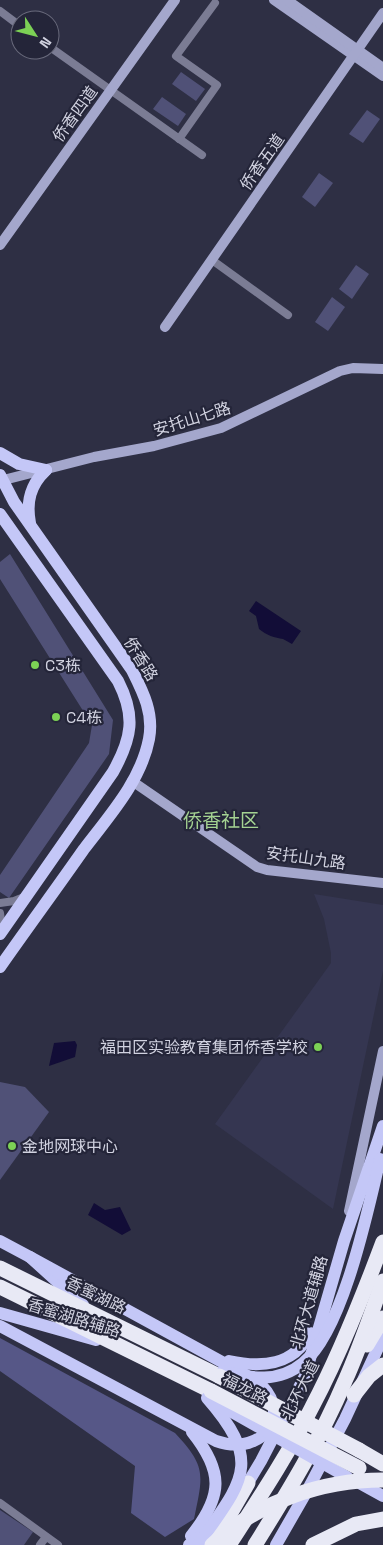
<svg xmlns="http://www.w3.org/2000/svg" width="383" height="1545" viewBox="0 0 383 1545" font-family="'Space Grotesk','Noto Sans SC',sans-serif">
<style>
.built{fill:#353651}
.green{fill:#505177}
.forest{fill:#565787}
.water{fill:#120d37}
.lines{fill:none;stroke-linecap:round;stroke-linejoin:round}
.street{stroke:#7b7c94;stroke-width:8}
.secondary{stroke:#a4a7cc;stroke-width:10}
.primary{stroke:#c4c7f7;stroke-width:12}
.highway{stroke:#e8e9f5;stroke-width:15}
.primary-bridge{stroke:#c4c7f7;stroke-width:12}
.highway-bridge{stroke:#e8e9f5;stroke-width:15}
.poi-dot{fill:#7cd155;stroke:#242539;stroke-width:2}
.labels{text-anchor:middle;dominant-baseline:central;stroke-width:4.5;stroke-linejoin:round;paint-order:stroke}
.street-label{font-size:16px;fill:#d1d2e0;stroke:#242539}
.poi-label{font-size:16px;fill:#d1d2e0;stroke:#242539;text-anchor:start}
.quarter-label{font-size:19px;fill:#a4d292;stroke:#242539}
</style>
<rect width="100%" height="100%" fill="#2e2f44"/>
<polygon class="built" points="314,894 383,905 383,971 333,1209 215,1124 331,963 331,953 324,919"/>
<g class="green">
<polygon points="181,72 205,89 196,101 172,84"/>
<polygon points="162,97 186,114 178,126 153,109"/>
<polygon points="367,110 380,119 363,143 349,134"/>
<polygon points="319,173 333,183 315,207 302,197"/>
<polygon points="356,265 369,274 352,299 339,289"/>
<polygon points="332,297 345,307 328,331 315,322"/>
<polygon points="10,554 113,720 109,754 9,898 0,892 0,875 89,743 92,725 0,579 0,562"/>
<polygon points="0,1082 25,1087 49,1112 0,1180"/>
<polygon points="0,1510 33,1532 24,1545 0,1545"/>
</g>
<path class="forest" d="M 0,1338 L 175,1433 C 207,1467 203,1475 194,1519 L 165,1537 L 131,1513 L 135,1466 L 0,1371 Z"/>
<g class="water">
<path d="M 256,601 L 301,631 L 292,644 L 283,639 C 275,638 266,635 259,629 L 256,616 L 249,611 Z"/>
<polygon points="75,1041 77,1045 75,1057 49,1066 54,1043"/>
<polygon points="94,1203 105,1210 120,1207 131,1230 122,1235 88,1215"/>
</g>
<g class="lines">
<g class="street">
<polyline points="0,11 20,26"/>
<polyline points="50,47 202,155"/>
<polyline points="179,139 217,85 176,56 215,3"/>
<polyline points="212,260 288,315"/>
<polyline points="0,903 14,901 24,897"/>
<polyline points="0,913 2,928"/>
<polyline points="0,1503 58,1545"/>
<polyline points="40,1545 46,1537"/>
</g>
<g class="secondary">
<polyline points="274,0 383,76"/>
<polyline points="287,0 383,68"/>
<polyline points="0,245 175,0"/>
<polyline points="165,327 383,13"/>
<polyline points="0,481 94,457 154,446 221,428 340,371 353,368 383,369"/>
<polyline points="132,781 257,867 267,870 383,883"/>
<polyline points="349,1211 383,1051"/>
</g>
<g class="primary">
<polyline points="0,453 19,464 46,470"/>
<path d="M 0,475 L 14,502 L 132,670 C 143,692 154,713 149,739 C 141,781 109,816 84,849 C 56,889 28,927 0,967"/>
<path d="M 0,514 L 118,681 C 136,716 132,738 113,772 L 0,934"/>
<path d="M 30,523 C 26,502 30,485 46,470"/>
<polyline points="0,1241 30,1257 83,1305"/>
<polyline points="0,1313 96,1340"/>
<path d="M 0,1326 L 216,1441 C 265,1458 296,1410 255,1380 L 30,1257"/>
<path d="M 229,1361 C 262,1368 294,1366 310,1333"/>
<polyline points="354,1480 383,1496"/>
<polyline points="243,1491 261,1461 305,1376 344,1241 383,1126"/>
<path d="M 191,1536 C 223,1496 224,1472 192,1432"/>
<polyline points="189,1545 206,1531"/>
<polyline points="276,1545 307,1491 345,1419 383,1337"/>
</g>
<g class="highway">
<polyline points="0,1268 219,1376"/>
<polyline points="0,1287 211,1391"/>
<polyline points="367,1345 383,1318"/>
<polyline points="354,1395 369,1376 383,1365"/>
<polyline points="359,1450 383,1464"/>
<polyline points="214,1542 248,1483"/>
<path d="M 229,1545 C 258,1500 288,1455 312,1407 C 340,1354 362,1298 383,1242"/>
<path d="M 255,1545 C 288,1492 321,1438 345,1381 C 360,1348 371,1314 383,1281"/>
<polyline points="313,1545 356,1524 383,1519"/>
</g>
<g class="primary-bridge">
<path d="M 223,1371 C 251,1379 279,1383 303,1363 C 343,1331 368,1210 380,1159"/>
<polyline points="216,1403 347,1477"/>
<path d="M 198,1545 C 241,1482 265,1464 207,1398"/>
</g>
<g class="highway-bridge">
<polyline points="219,1376 359,1450"/>
<polyline points="211,1391 359,1468"/>
<path d="M 212,1545 C 258,1502 321,1480 383,1480"/>
</g>
</g>
<g class="poi-dot">
<circle cx="35" cy="665" r="5"/>
<circle cx="56" cy="717" r="5"/>
<circle cx="318" cy="1047" r="5"/>
<circle cx="12" cy="1146" r="5"/>
</g>
<g class="labels">
<g class="street-label">
<text transform="translate(75 114) rotate(-54)">侨香四道</text>
<text transform="translate(262 162) rotate(-55)">侨香五道</text>
<text transform="translate(192 419) rotate(-17)">安托山七路</text>
<text transform="translate(141 659) rotate(58)">侨香路</text>
<text transform="translate(306 858) rotate(8)">安托山九路</text>
<text transform="translate(96 1295) rotate(26)">香蜜湖路</text>
<text transform="translate(309 1302) rotate(-74)">北环大道辅路</text>
<text transform="translate(74 1318) rotate(17)">香蜜湖路辅路</text>
<text transform="translate(245 1389) rotate(27)">福龙路</text>
<text transform="translate(300 1390) rotate(-63)">北环大道</text>
</g>
<g class="poi-label">
<text x="45" y="665">C3栋</text>
<text x="66" y="717">C4栋</text>
<text x="308" y="1047" text-anchor="end">福田区实验教育集团侨香学校</text>
<text x="22" y="1146">金地网球中心</text>
</g>
<g class="quarter-label">
<text x="221" y="820">侨香社区</text>
</g>
</g>
<g transform="translate(35 35) rotate(126)"><circle r="24" fill="#242539" stroke="#696a7c"/>
<path d="M0-4L9 19L0 12L-9 19Z" fill="#7cd155"/>
<text y="-8" font-size="14" font-weight="bold" text-anchor="middle" fill="#d1d2e0">N</text>
</g>
</svg>
